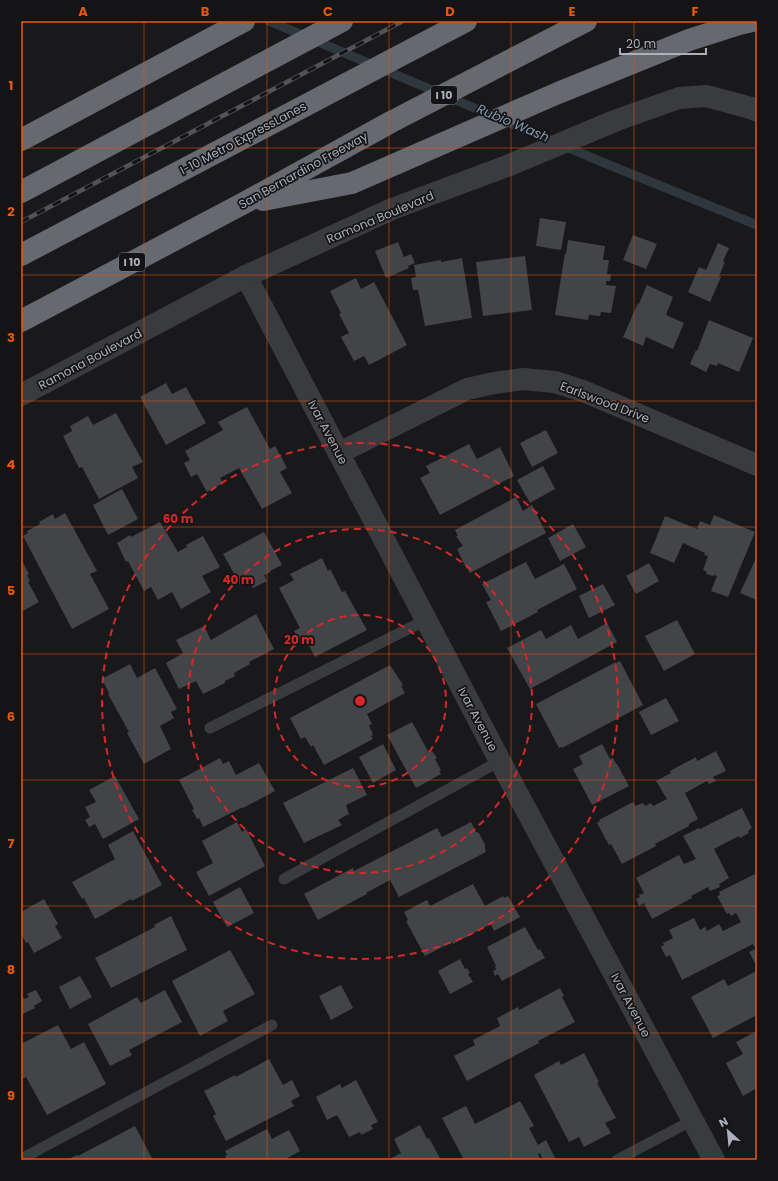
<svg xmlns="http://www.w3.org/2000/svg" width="778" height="1181" viewBox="0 0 778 1181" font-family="Poppins,sans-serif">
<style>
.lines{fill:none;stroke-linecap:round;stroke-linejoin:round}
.stream{stroke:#2f373e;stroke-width:9}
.building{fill:#434448}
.service{stroke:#3a3b3f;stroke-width:11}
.minor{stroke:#3a3b3f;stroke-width:22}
.tertiary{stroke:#3a3b3f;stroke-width:22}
.motorway{stroke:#666970;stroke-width:22}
.rail-casing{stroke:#515358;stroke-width:4.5}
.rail{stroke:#141416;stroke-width:3;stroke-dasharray:9;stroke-linecap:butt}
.grid{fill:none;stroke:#e8590c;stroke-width:1;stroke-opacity:0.55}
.ring{fill:none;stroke:#d62828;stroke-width:2;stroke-dasharray:7 5}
.labels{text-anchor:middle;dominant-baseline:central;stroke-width:3.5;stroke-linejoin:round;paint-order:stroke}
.shield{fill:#141416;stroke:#7e8189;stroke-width:1}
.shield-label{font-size:11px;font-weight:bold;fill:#acb0ba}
.street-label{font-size:12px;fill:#acb0ba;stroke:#141416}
.water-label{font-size:13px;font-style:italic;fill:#859db2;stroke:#141416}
.centre{fill:#d62828;stroke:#141416;stroke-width:2}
.ring-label{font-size:12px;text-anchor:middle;font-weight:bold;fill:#d62828;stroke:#141416;stroke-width:3.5;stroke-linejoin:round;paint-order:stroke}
.neatline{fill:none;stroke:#e8590c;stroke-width:1.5}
.grid-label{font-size:13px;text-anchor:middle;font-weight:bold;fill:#e8590c}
</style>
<rect width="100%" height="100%" fill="#19191b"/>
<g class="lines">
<polyline class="stream" points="269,21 602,162 757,225"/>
</g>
<g class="building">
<polygon points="540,218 566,222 561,250 536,246"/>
<polygon points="633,235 657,244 646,269 623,260"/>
<polygon points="568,240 605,246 603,260 609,260 607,274 611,275 610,281 606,281 606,285 616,286 611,313 601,312 600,316 589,315 588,320 555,315 565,253 566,254"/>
<polygon points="398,242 404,257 411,254 415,263 408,266 409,268 386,278 375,251"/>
<polygon points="718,243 729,248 723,261 725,262 719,276 721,277 710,302 688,292 699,267 706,270"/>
<polygon points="525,256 532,310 483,316 476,262"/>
<polygon points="462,258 472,318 425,326 418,290 413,290 411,278 416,277 414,265 441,260 441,262"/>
<polygon points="356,278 361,289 374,282 407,345 369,365 364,356 354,361 341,337 349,333 339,314 341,313 330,291"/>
<polygon points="647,285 673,297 666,315 684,323 673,349 646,337 643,346 623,337 638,303 639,304"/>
<polygon points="709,320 753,338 739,372 718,363 717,366 710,364 706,372 690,364 696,350 697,351"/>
<polygon points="166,383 172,394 186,387 206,423 166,445 140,397"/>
<polygon points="247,407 270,449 275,446 284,462 287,468 280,472 292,493 262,509 239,468 220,478 223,483 207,492 197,474 191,477 184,463 190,460 185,451 223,430 218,422"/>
<polygon points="116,413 143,462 132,467 138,478 99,499 82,467 79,468 63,436 72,431 70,426 88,416 93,425"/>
<polygon points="546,430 558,453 532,467 520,443"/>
<polygon points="469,444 477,459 500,447 514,476 440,515 420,478 430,473 426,466"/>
<polygon points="543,466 555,489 530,503 517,480"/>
<polygon points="122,489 138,519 108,535 93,505"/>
<polygon points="516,497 523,511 532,505 546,533 470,573 467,568 466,568 457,549 463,546 456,536 458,536 455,530"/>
<polygon points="65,513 97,571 90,574 109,609 72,629 23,536 28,533 27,531 40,524 39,522 53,514 55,519"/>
<polygon points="714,515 755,532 728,597 711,591 717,576 714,575 713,576 706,574 707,572 703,570 708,556 704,555 705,553 683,543 674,563 650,553 665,516 697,529 700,521 710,525"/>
<polygon points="160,522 178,552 187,547 186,545 203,536 220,567 202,576 211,592 181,609 172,592 158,600 151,587 144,591 128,561 126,562 117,543 130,535 131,537"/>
<polygon points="573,524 586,547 560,561 548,538"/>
<polygon points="264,532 282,565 270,571 271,572 264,575 267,581 253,588 250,582 241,586 223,554"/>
<polygon points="757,556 757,600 740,593"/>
<polygon points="322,558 328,571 330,569 342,592 345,591 367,630 315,657 307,642 301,645 294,631 300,628 279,588 294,580 290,574"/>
<polygon points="21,559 29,574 27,575 30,581 28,582 39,602 21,612"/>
<polygon points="526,562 535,579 564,564 577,589 537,610 538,612 501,631 486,602 491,600 482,584"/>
<polygon points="649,563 659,581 636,594 626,576"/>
<polygon points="603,584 615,605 589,618 579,596"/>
<polygon points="256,614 274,649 249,662 250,664 234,673 235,676 225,681 225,683 203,694 196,681 179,689 166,663 183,653 176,640 204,626 211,640"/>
<polygon points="677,620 695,654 664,671 645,636"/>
<polygon points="607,623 617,642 530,689 507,648 541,630 546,639 571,625 578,639"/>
<polygon points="620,661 643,705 562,748 561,747 559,748 536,704 616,662 616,663"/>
<polygon points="130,664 137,678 155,668 177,709 171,712 174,718 160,726 171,749 144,764 127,733 129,732 108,694 109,693 102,679"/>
<polygon points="390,665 403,685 401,686 405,693 367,714 372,724 369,725 373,735 371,736 373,739 324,765 313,745 311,747 305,737 301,739 290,718"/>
<polygon points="666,698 679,721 651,735 639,712"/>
<polygon points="412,722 429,753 432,751 437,758 435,759 441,770 439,771 441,774 416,788 387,735"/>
<polygon points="383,744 396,770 373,783 359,757"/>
<polygon points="602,744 610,759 613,758 616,764 617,764 629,786 592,805 573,769 583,764 579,756"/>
<polygon points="716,751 726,771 713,777 716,781 709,784 707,781 685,793 698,819 689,824 689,826 655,844 656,846 622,864 611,844 609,845 597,823 600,821 599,820 633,802 635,806 643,803 645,806 651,803 653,806 667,799 656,781 671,773 670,771 696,757 697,761"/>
<polygon points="220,758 223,764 229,761 236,775 259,763 275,791 243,808 243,807 203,827 199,818 197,819 192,810 194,809 179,780"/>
<polygon points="353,768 367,795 346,805 349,814 338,820 342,825 304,843 283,803"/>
<polygon points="115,776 139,819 103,839 95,824 89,827 85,820 90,817 85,807 96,802 89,790"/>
<polygon points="742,808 752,828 748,831 749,833 740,838 739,836 714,849 729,878 719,884 720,887 710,891 708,887 691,896 692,898 652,919 644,903 639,906 636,899 640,897 639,895 644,893 636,878 679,855 684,864 696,859 683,836 699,828 700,829"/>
<polygon points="237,822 242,832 246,829 265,866 209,896 196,872 213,863 202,841"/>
<polygon points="471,822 476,832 479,833 485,845 485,848 486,852 399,897 390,880 366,893 367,894 318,920 304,894 353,868 354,871 437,828 442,837"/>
<polygon points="133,831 162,885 132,901 131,899 95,919 84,898 82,899 72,882 115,859 108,845"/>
<polygon points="755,874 757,878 757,945 754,947 753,944 682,980 670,955 666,957 661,947 664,945 663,943 673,938 669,930 694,918 700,930 705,927 707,931 719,924 723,931 741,922 736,913 731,916 729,913 727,914 717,896 720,895 719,892"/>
<polygon points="473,884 485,906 503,896 504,898 508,896 520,917 494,931 491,924 453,944 452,942 425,956 406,921 408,920 404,912 427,900 430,906"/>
<polygon points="240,887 254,913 227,927 213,902"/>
<polygon points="44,899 58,924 55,926 62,938 34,953 28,942 26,943 21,933 21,912"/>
<polygon points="171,916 187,950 111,988 95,958 155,927 154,925"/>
<polygon points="525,927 538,950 540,949 545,958 502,981 498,974 495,976 493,971 496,970 495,967 496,966 487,947"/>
<polygon points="757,948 757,967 749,952"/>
<polygon points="230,950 255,994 223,1011 228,1021 200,1036 172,981"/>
<polygon points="460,959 465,969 467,968 470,973 468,974 473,982 450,994 438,971"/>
<polygon points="756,971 757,1015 713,1038 691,997 724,979 728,986"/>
<polygon points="80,976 92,997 70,1009 59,987"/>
<polygon points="341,985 353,1008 331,1020 319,996"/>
<polygon points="560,988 564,996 562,997 575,1022 538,1041 539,1043 467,1081 454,1056 475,1045 473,1040 500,1026 497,1018 518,1007 519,1010"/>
<polygon points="36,990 42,1001 34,1006 35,1008 21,1015 21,993 24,999 29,997 27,994"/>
<polygon points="165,990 182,1022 129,1050 132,1055 110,1066 88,1024 137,997 141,1003"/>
<polygon points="58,1025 71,1049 84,1042 106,1084 47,1115 26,1077 21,1079 21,1044"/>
<polygon points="757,1031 757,1088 743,1096 726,1063 743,1054 736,1042"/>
<polygon points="584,1053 599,1082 597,1083 616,1118 605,1123 611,1133 584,1147 579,1137 569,1142 534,1075 559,1061 561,1065"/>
<polygon points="269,1059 283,1085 292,1080 300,1096 291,1101 294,1106 226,1141 213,1116 216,1114 204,1091 235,1075 236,1077"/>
<polygon points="356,1080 378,1122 371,1125 373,1129 361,1135 360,1132 349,1137 337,1115 327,1120 316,1097 340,1084 342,1088"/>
<polygon points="520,1101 534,1126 529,1128 538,1145 546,1140 556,1160 543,1160 540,1153 538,1154 541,1160 464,1160 442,1118 466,1106 475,1124"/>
<polygon points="420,1125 427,1139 429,1138 441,1160 388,1160 401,1153 394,1139"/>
<polygon points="135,1126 153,1160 67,1160 77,1155 78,1156"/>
<polygon points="267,1129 272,1139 289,1130 300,1151 284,1160 227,1160 225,1156 227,1155 225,1151"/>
</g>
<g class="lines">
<g class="service">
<polyline points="210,728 426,620"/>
<polyline points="284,879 500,761"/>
<polyline points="21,1159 272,1025"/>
<polyline points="617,1160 693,1120"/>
</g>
<g class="minor">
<polyline points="246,276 500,761 714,1160"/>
<polyline points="339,453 467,389 494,383 523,379 555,382 583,391 757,465"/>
</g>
<polyline class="tertiary" points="21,395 246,276 392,209 507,166 617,120 679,98 706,96 751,108 757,111"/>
<g class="motorway">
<polyline points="21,140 244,21"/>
<polyline points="21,192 342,21"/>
<polyline points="263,200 352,183 558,93 689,40 739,24 752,21"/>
<polyline points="21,255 466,21"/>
<polyline points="21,321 244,203 391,122 586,21"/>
</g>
<g class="rail-casing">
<polyline id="rail" points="21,222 403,21"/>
</g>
<use href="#rail" class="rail"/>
</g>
<path class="grid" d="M 144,21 L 144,1160M 267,21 L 267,1160M 389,21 L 389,1160M 511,21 L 511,1160M 634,21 L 634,1160M 21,148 L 757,148M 21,275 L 757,275M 21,401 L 757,401M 21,527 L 757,527M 21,654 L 757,654M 21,780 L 757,780M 21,906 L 757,906M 21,1033 L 757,1033"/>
<g class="ring">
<circle cx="360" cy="701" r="86"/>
<circle cx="360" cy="701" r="172"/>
<circle cx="360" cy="701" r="258"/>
</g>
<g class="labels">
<g class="shield">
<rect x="431" y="86" width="26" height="18" rx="3"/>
<rect x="119" y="253" width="26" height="18" rx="3"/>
</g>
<g class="shield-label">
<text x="444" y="95">I 10</text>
<text x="132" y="262">I 10</text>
</g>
<g class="street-label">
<text transform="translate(243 138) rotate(-28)">I-10 Metro ExpressLanes</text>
<text transform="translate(303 170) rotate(-29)">San Bernardino Freeway</text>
<text transform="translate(380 217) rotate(-23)">Ramona Boulevard</text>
<text transform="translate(90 359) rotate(-28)">Ramona Boulevard</text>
<text transform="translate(605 402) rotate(21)">Earlswood Drive</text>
<text transform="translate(328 432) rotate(62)">Ivar Avenue</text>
<text transform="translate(478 719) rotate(62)">Ivar Avenue</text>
<text transform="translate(631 1005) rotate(62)">Ivar Avenue</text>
</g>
<g class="water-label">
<text transform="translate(513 123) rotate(23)">Rubio Wash</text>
</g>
</g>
<circle cx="360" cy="701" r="6" class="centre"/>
<g class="ring-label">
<text x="178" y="523">60 m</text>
<text x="238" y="584">40 m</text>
<text x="299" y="644">20 m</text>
</g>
<rect width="778" height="1181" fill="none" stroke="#141416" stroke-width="44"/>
<g transform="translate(728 1131) rotate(333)" stroke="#141416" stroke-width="3" paint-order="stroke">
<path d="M0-3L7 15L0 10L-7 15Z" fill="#acb0ba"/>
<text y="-6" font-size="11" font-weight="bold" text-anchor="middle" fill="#acb0ba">N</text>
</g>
<path d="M620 48v6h86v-6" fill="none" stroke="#acb0ba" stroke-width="2"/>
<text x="626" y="48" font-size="12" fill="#acb0ba" stroke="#141416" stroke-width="3" paint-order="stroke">20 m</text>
<rect x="22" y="22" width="734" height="1137" class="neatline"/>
<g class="grid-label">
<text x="83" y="16">A</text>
<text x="205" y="16">B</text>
<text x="328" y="16">C</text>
<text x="450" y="16">D</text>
<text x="572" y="16">E</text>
<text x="695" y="16">F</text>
<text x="11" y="90">1</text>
<text x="11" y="216">2</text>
<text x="11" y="342">3</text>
<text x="11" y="469">4</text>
<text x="11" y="595">5</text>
<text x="11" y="721">6</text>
<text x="11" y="848">7</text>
<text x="11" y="974">8</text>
<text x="11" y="1100">9</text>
</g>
</svg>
